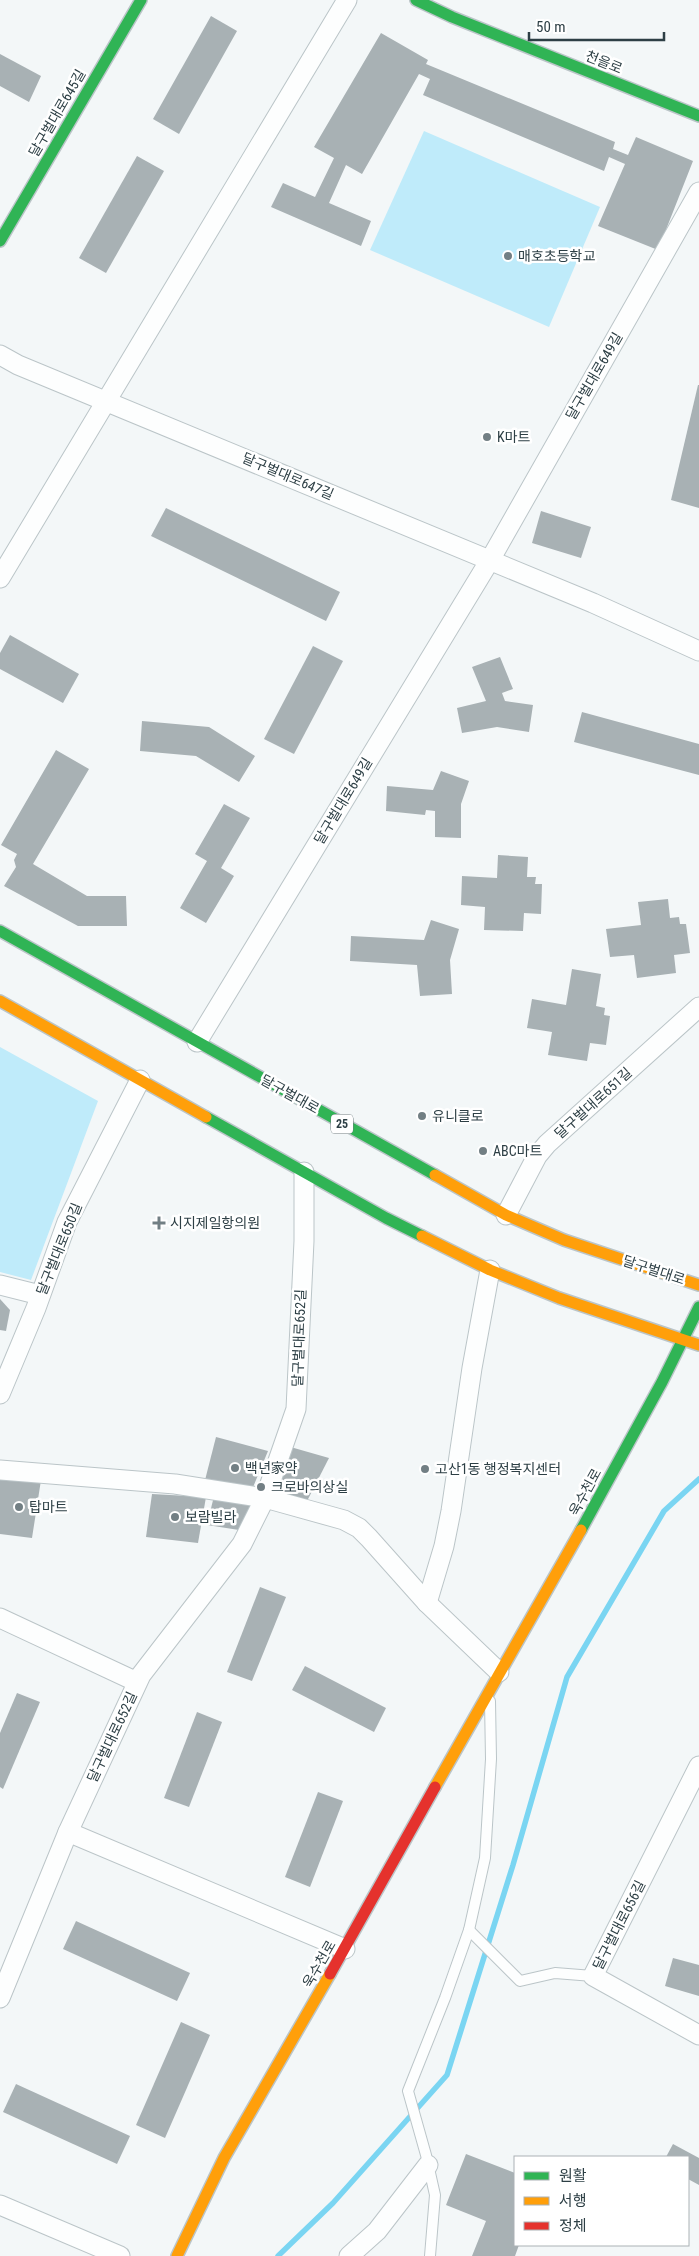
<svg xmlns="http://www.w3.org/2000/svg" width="699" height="2256" viewBox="0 0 699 2256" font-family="'Roboto Condensed','Noto Sans KR',sans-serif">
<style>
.green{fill:#bfebfa}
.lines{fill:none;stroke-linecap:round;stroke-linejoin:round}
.stream{stroke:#7ad5f2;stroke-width:5.5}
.building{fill:#a8b1b4}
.lane-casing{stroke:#bbc5c8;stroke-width:12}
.street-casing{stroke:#bbc5c8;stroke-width:21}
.fast-casing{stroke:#bbc5c8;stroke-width:14}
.slow-casing{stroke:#bbc5c8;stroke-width:14}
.jam-casing{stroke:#bbc5c8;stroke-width:14}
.lane{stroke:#fdfefe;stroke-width:10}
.street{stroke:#fdfefe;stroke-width:19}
.fast{stroke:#30b455;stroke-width:11}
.slow{stroke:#ff9f0a;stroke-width:11}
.jam{stroke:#e5322d;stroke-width:11}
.poi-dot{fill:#727f84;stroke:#fff;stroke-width:2}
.labels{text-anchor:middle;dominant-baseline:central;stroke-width:5;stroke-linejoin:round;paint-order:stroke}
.shield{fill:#fff;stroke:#6c797d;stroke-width:1}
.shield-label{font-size:12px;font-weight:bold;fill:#2d3f45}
.street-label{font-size:14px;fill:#2d3f45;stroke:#fff}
.poi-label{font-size:14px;fill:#2d3f45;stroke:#fff;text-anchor:start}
</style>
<rect width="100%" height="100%" fill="#f3f7f8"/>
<g class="green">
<polygon points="424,131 600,207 549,327 370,250"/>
<polygon points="0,1047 98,1101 31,1280 0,1272"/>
</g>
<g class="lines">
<polyline class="stream" points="278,2256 333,2203 447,2075 513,1865 567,1677 664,1511 699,1479"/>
</g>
<g class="building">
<polygon points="211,16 237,31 179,134 153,119"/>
<polygon points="381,33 428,60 426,64 615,142 613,149 628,155 636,137 693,161 658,250 598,226 625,164 609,157 604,171 423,95 430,79 419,74 362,174 346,165 329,203 371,221 361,246 271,207 283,183 315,197 334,158 314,147"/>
<polygon points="0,54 41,76 29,102 0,86"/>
<polygon points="137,156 164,171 106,273 79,258"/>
<polygon points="698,385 699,385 699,508 671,500"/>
<polygon points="166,508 340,592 326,621 151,536"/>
<polygon points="541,511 591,527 581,558 532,543"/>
<polygon points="10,635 79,674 63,703 0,669 0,653"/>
<polygon points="313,646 343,661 294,754 264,739"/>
<polygon points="500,657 513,689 502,693 505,701 533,705 529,732 497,727 462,733 457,708 486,701 472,667"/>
<polygon points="582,712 699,744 699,775 574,742"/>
<polygon points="142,721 209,727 255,756 239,782 196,756 140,751"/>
<polygon points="56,750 89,769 33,864 87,896 126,896 127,926 78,926 4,886 16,867 14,860 17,854 1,845"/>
<polygon points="441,771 469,781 461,804 461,838 435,837 435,811 426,810 425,815 386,811 387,786 433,790"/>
<polygon points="224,804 250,818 221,868 234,876 206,923 180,908 207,861 195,854"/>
<polygon points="498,855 528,857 527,877 536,877 535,884 542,884 541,914 524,913 523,931 484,930 485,907 461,905 462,876 497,878"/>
<polygon points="668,899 670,918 679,917 680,924 686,924 690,953 674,955 676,973 637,978 634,955 610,957 606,929 641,925 638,902"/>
<polygon points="431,920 459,929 450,960 452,994 420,996 417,965 350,961 351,936 424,940"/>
<polygon points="572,969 601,974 596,1006 605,1008 604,1015 610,1016 606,1045 590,1043 587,1061 548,1055 552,1032 527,1028 532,999 566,1005"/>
<polygon points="0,1299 10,1310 6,1331 0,1330"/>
<polygon points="216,1437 268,1451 251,1492 204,1484"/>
<polygon points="287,1446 329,1458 305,1505 268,1496"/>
<polygon points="0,1479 41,1480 32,1538 0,1534"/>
<polygon points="152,1494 206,1497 198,1543 146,1537"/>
<polygon points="214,1496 252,1502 239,1530 207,1525"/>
<polygon points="260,1587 286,1597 252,1681 227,1672"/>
<polygon points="305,1666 386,1708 374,1732 292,1690"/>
<polygon points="17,1693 40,1702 3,1789 0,1787 0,1733"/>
<polygon points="197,1712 222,1722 189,1807 164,1798"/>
<polygon points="318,1792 343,1801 310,1887 285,1877"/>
<polygon points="76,1921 190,1973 177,2001 63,1949"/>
<polygon points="673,1958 699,1965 699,1996 665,1986"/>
<polygon points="181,2022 210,2035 165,2138 136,2125"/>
<polygon points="16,2084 130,2136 117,2164 3,2112"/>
<polygon points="673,2144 699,2158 699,2185 688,2179 688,2157 666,2157"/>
<polygon points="466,2154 515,2173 515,2245 519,2245 515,2256 472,2256 486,2221 446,2205"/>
</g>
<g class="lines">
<g class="lane-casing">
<g id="lane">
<polyline points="469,1930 520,1981 555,1973 593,1976"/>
<polyline points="430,2256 435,2195 426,2155 408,2091 445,1998 469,1930 485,1858 491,1759 490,1701"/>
</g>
</g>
<g class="street-casing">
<g id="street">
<polyline points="0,355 18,365 593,603 699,651"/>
<polyline points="0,578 347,0"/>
<polyline points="197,1042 490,560 699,192"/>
<polyline points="506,1215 537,1156 547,1144 699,1007"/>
<polyline points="0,1285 40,1295"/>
<polyline points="0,1394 36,1308 67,1222 140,1080"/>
<polyline points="0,1470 175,1484 265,1498 344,1520 359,1528 369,1538 427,1603 499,1672"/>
<polyline points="427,1603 444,1546 451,1511 472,1368 490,1270"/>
<polyline points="0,1618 137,1682"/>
<polyline points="699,1766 593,1976 699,2035"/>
<polyline points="68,1832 345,1949"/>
<polyline points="0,1998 68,1832 141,1675 242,1544 265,1498 296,1409 304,1241 304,1172"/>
<polyline points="0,2205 120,2256"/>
<polyline points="349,2256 377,2231 428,2165"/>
</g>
</g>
<g class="fast-casing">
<g id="fast">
<polyline points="416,0 452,17 699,116"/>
<polyline points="0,241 141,0"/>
<polyline points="0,931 435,1175"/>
<polyline points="206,1117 386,1218 422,1236"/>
<polyline points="581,1530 662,1382 699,1307"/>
</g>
</g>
<g class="slow-casing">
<g id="slow">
<polyline points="0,1001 206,1117"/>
<polyline points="435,1175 506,1215 564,1240 699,1285"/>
<polyline points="422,1236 490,1270 559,1298 699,1345"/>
<polyline points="435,1787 581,1530"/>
<polyline points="177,2256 224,2158 330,1974"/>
</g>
</g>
<g class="jam-casing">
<polyline id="jam" points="330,1974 435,1787"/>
</g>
<use href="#lane" class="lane"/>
<use href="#street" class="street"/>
<use href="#fast" class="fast"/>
<use href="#slow" class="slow"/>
<use href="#jam" class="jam"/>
</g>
<g class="poi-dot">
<circle cx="508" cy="256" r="5"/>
<circle cx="487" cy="437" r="5"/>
<circle cx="422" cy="1116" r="5"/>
<circle cx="483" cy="1151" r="5"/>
<path d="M156.5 1215.5h5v5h5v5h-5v5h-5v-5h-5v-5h5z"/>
<circle cx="235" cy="1468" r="5"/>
<circle cx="425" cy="1469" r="5"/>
<circle cx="261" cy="1487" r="5"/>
<circle cx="19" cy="1507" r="5"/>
<circle cx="175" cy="1517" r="5"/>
</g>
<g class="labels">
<rect class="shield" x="331" y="1114.5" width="22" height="19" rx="4"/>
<g class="shield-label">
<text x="342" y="1124">25</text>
</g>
<g class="street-label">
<text transform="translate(604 62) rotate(22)">천을로</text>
<text transform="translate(57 113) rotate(-60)">달구벌대로645길</text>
<text transform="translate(594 376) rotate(-60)">달구벌대로649길</text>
<text transform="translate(288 476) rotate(23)">달구벌대로647길</text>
<text transform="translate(343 801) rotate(-59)">달구벌대로649길</text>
<text transform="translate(290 1094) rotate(29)">달구벌대로</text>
<text transform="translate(593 1103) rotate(-42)">달구벌대로651길</text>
<text transform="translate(59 1249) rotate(-68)">달구벌대로650길</text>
<text transform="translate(654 1270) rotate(18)">달구벌대로</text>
<text transform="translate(299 1338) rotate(-88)">달구벌대로652길</text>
<text transform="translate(585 1492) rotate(-61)">욱수천로</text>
<text transform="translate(112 1737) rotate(-65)">달구벌대로652길</text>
<text transform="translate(619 1925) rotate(-63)">달구벌대로656길</text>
<text transform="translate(319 1964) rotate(-60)">욱수천로</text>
</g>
<g class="poi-label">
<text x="518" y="256">매호초등학교</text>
<text x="497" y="437">K마트</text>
<text x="432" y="1116">유니클로</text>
<text x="493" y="1151">ABC마트</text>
<text x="170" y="1223">시지제일항의원</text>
<text x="245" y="1468">백년家약</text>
<text x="435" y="1469">고산1동 행정복지센터</text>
<text x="271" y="1487">크로바의상실</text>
<text x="29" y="1507">탑마트</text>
<text x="185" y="1517">보람빌라</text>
</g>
</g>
<rect x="514" y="2156" width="175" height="90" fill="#ffffff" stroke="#abb2b5"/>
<rect x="524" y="2172" width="25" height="8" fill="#30b455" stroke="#abb2b5"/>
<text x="559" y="2181" font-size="15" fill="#2d3f45">원활</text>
<rect x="524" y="2197" width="25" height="8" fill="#ff9f0a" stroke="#abb2b5"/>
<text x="559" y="2206" font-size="15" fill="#2d3f45">서행</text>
<rect x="524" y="2222" width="25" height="8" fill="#e5322d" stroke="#abb2b5"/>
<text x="559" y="2231" font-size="15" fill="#2d3f45">정체</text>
<path d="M529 32v8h135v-8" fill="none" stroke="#2d3f45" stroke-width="2.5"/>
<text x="536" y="32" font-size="15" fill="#2d3f45" stroke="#ffffff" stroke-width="4" paint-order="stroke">50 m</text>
</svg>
